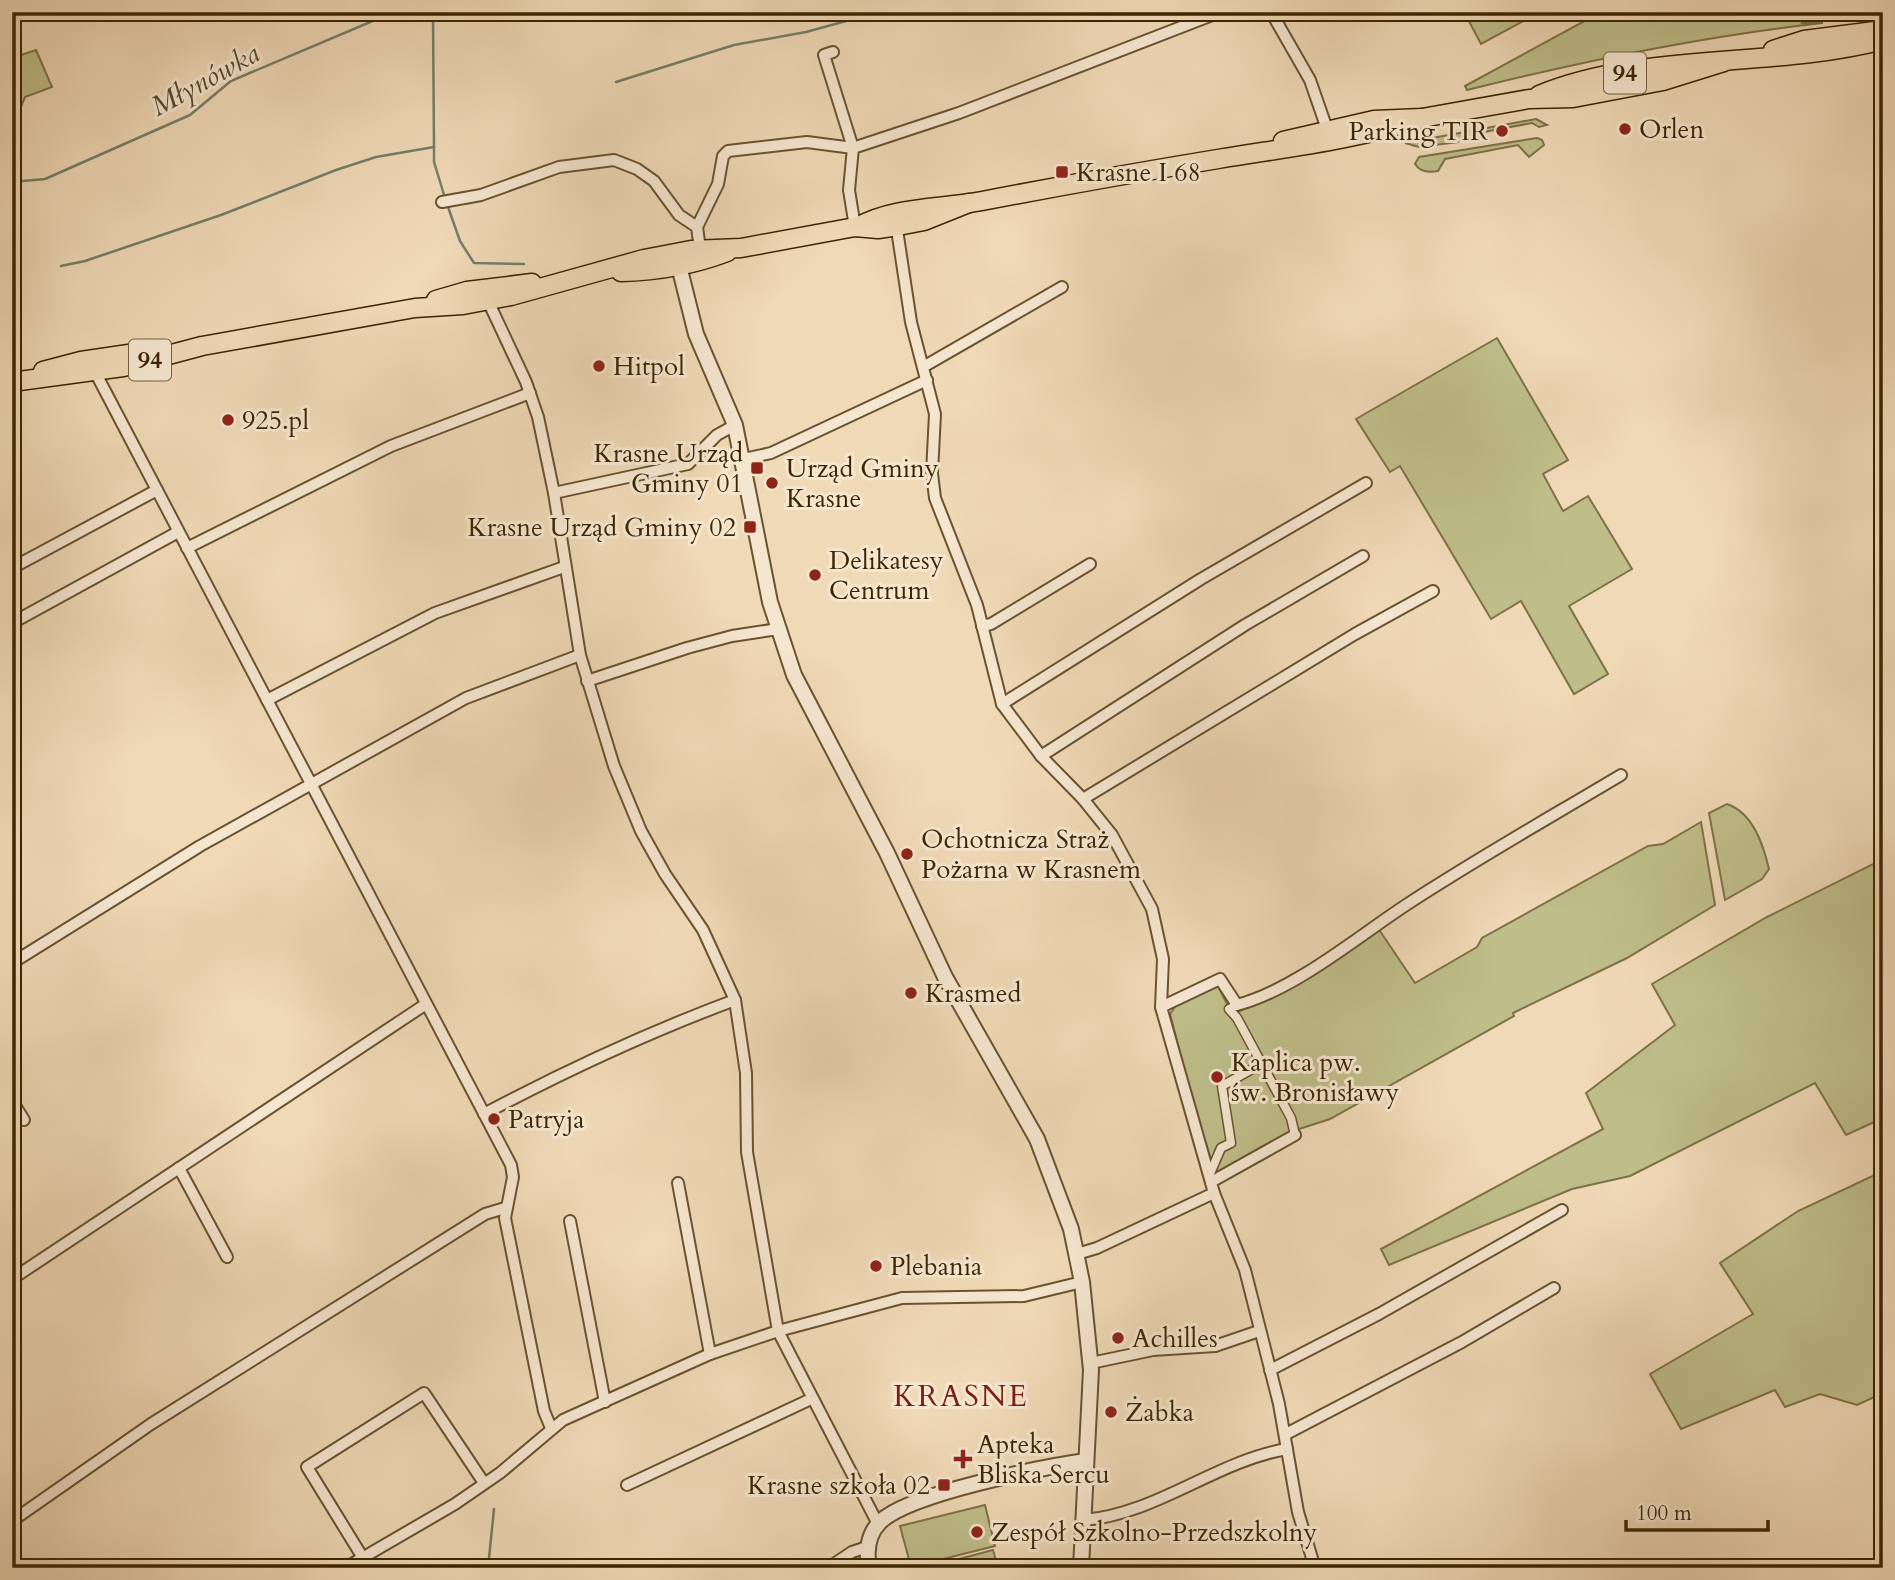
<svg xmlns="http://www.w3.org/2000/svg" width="1895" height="1580" viewBox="0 0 1895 1580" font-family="Cardo,serif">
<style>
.green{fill:#bfbe8a;stroke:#7e7246;stroke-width:2}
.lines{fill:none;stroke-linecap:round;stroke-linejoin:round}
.stream{stroke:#747f69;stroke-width:2.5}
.pedestrian-casing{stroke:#69532f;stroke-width:11}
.minor-casing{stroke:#69532f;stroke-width:14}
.tertiary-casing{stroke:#69532f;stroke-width:18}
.primary-casing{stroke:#3c2602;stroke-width:21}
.pedestrian{stroke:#f5e6d0;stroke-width:8}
.minor{stroke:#f5e6d0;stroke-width:10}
.tertiary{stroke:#f5e6d0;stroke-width:14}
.primary{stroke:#f0d9b7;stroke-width:18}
.poi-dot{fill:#8f2418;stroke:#f5e6d0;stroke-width:2.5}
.labels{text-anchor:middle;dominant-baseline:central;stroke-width:6;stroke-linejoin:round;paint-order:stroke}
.shield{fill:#f5e6d0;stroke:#746040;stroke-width:2}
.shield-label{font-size:24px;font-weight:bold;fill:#3c2602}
.poi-label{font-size:26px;fill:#3c2602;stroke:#f5e6d0;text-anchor:start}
.water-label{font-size:28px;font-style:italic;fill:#544b2d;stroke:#f5e6d0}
.quarter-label{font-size:30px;letter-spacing:2px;fill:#7a1f14;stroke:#f5e6d0}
</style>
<rect width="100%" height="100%" fill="#f0d9b7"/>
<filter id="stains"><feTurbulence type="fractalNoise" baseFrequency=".00286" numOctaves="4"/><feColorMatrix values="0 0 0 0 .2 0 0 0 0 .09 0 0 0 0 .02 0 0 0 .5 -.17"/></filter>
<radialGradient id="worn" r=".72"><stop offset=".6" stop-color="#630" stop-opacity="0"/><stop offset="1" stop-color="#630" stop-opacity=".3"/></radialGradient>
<g class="green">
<polygon points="1464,12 1540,12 1481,44"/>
<path d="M 1601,12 L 1824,12 L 1801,23 L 1823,23 C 1703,36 1583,61 1467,90 L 1465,86 Z"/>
<polygon points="36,50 52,87 25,97 18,114 12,117 12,58"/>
<polygon points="1536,119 1547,125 1539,127 1532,123 1468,135 1458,142 1419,147 1405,143"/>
<path d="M 1537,138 L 1542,140 L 1544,145 L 1529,157 L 1518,145 L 1445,159 L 1438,171 C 1428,173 1420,172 1415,164 L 1419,157 Z"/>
<polygon points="1497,338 1568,460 1543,474 1563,511 1588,496 1632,569 1569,606 1608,674 1574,694 1521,601 1491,619 1400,466 1390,472 1356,419"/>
<path d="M 1727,804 C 1753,813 1763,844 1769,869 L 1762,879 L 1725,900 L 1709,813 Z"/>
<polygon points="1701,822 1715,905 1627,958 1513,1013 1514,1016 1330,1119 1290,1132 1219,1173 1214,1168 1196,1115 1170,1014 1177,1004 1211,985 1218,986 1230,1010 1236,1013 1283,989 1378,928 1415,983 1477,947 1482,938 1648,846 1663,844"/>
<polygon points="1883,859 1883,1118 1846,1135 1815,1083 1630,1176 1572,1189 1389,1265 1381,1249 1603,1129 1586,1093 1675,1025 1652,984 1767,917"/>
<polygon points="1883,1171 1883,1393 1857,1405 1820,1394 1785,1407 1775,1390 1681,1429 1650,1374 1753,1314 1720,1263 1798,1211"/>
<polygon points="985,1505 995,1546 911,1567 900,1526"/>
<polygon points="993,1550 998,1568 957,1568 955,1560"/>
</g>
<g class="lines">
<g class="stream">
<polyline points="430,18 459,12"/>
<polyline points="616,82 734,45 806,32 879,12"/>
<polyline points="434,147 434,162 445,198"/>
<polyline points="12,182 45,179 190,115 231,81 375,20 419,19"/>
<polyline points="447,204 460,241 474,263 524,264"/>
<polyline points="61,266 85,261 221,215 336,170 376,157 434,147 433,18"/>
<polyline points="488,1568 494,1509"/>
</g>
<g class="pedestrian-casing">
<g id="pedestrian">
<polyline points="1237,1005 1229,1009 1237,1018 1291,1118 1295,1135"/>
<polyline points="1209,1176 1221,1148 1231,1143 1222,1086 1261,1064"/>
</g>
</g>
<g class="minor-casing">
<g id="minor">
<polyline points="1271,12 1310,80 1327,129"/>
<polyline points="442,202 481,195 559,167 614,160 637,169 654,181 679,215 697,227 700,249"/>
<polyline points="896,223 911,322 935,414 932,473 935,498 977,605 1002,704 1041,756 1083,799 1112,835 1152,909 1163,959 1161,1007 1214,1193 1245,1270 1279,1404 1298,1512 1315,1568"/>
<polyline points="697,227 718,184 723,156 728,151 807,142 853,148 824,55 833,52"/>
<polyline points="855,227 849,190 853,148 959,113 1220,12"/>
<polyline points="483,298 488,301 526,382 538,417 554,493 580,655 614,766 641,831 665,874 703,930 735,1000 746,1073 747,1152 778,1331 878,1524"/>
<polyline points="923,367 1062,287"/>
<polyline points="93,368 511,1165 513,1177 505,1218 544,1411 551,1428"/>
<polyline points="744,459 771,453 927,380"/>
<polyline points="554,493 688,464 717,435 735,425"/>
<polyline points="187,548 391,446 530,393"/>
<polyline points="12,568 157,490"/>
<polyline points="12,623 178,532"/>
<polyline points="982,626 991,624 1090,564"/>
<polyline points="587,681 687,648 732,636 778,629"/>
<polyline points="267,700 435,613 564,567"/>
<polyline points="1002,704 1201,579 1366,483"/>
<polyline points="1041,756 1245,625 1363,556"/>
<polyline points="1083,799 1355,634 1433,591"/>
<polyline points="12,963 200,846 466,698 580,655"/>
<path d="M 1161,1007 L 1220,979 L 1237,1005 C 1294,990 1356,938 1406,905 C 1476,859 1549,818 1621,775"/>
<polyline points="12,1101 24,1120"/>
<path d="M 484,1114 C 565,1071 649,1032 735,1000"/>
<polyline points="179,1168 227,1257"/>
<polyline points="1211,1182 1295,1135"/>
<polyline points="678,1183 710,1354"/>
<polyline points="570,1221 605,1402"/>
<polyline points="1077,1254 1097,1248 1214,1193"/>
<polyline points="12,1279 426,1004"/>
<polyline points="1091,1363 1153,1350 1215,1346 1259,1331"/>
<polyline points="1270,1370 1379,1314 1562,1210"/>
<polyline points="1286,1434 1462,1342 1554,1288"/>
<polyline points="627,1485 811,1399"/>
<path d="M 1084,1520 C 1157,1514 1216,1461 1287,1449"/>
<polyline points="12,1521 151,1424 485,1214 505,1208"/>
<polyline points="363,1558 307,1467 424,1393 484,1483"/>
<polyline points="345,1568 455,1504 500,1473 563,1420 710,1354 778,1331 902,1298 1024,1296 1082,1282"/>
<polyline points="828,1568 852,1552 867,1547"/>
</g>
</g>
<g class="tertiary-casing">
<g id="tertiary">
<polyline points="670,259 679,266 696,334 735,425 770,602 794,675 887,853 945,977 1037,1139 1071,1229 1082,1282 1091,1370 1081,1568"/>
<path d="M 869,1568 C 866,1552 868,1534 880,1522 C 908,1494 1043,1467 1086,1461"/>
</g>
</g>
<g class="primary-casing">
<g id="primary">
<polyline points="1773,50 1804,40 1883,30"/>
<path d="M 1539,95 C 1648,51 1770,69 1883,40"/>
<polyline points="1283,141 1374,120 1422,118 1529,99 1573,98 1663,81 1724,62"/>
<path d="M 857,227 C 895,206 940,209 982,201 C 1060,186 1139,172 1218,159 C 1290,147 1352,141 1422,118"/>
<path d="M 621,272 C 657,271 693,265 727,252"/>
<polyline points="436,300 467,291 532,283"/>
<polyline points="43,371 81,361 149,351"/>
<polyline points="12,382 123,367 202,346 415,308 463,305 511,296 644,259 691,250 741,248 855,227 878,229 898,226 924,221 969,203"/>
</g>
</g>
<use href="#pedestrian" class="pedestrian"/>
<use href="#minor" class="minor"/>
<use href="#tertiary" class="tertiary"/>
<use href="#primary" class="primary"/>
</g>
<g class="poi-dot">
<circle cx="1625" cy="129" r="7"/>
<circle cx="1502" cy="131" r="7"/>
<rect x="1055" y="165" width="14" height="14" rx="3.5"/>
<circle cx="599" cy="366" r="7"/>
<circle cx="228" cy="420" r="7"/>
<rect x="750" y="461" width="14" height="14" rx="3.5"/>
<circle cx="772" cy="483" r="7"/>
<rect x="743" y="520" width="14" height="14" rx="3.5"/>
<circle cx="815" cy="575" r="7"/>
<circle cx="907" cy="854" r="7"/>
<circle cx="911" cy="993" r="7"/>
<circle cx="1217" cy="1077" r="7"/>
<circle cx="494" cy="1119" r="7"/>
<circle cx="876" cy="1266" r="7"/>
<circle cx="1118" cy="1338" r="7"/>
<circle cx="1111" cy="1412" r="7"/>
<path d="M959.5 1448.5h7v7h7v7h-7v7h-7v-7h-7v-7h7z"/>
<rect x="937" y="1478" width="14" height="14" rx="3.5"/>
<circle cx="977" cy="1532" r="7"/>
</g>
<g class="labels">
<g class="shield">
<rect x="1604" y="52.5" width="42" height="41" rx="5"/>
<rect x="129" y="339.5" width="42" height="41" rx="5"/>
</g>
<g class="shield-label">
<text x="1625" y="73">94</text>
<text x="150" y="360">94</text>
</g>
<g class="poi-label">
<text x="1639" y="129">Orlen</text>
<text x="1488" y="131" text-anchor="end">Parking TIR</text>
<text x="1076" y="172">Krasne I 68</text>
<text x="613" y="366">Hitpol</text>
<text x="242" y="420">925.pl</text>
<text x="743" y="453" text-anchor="end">Krasne Urząd<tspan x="743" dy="30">Gminy 01</tspan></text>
<text x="786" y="468">Urząd Gminy<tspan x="786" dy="30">Krasne</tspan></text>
<text x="736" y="527" text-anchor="end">Krasne Urząd Gminy 02</text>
<text x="829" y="560">Delikatesy<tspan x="829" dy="30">Centrum</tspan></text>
<text x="921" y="839">Ochotnicza Straż<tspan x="921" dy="30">Pożarna w Krasnem</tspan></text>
<text x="925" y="993">Krasmed</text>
<text x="1231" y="1062">Kaplica pw.<tspan x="1231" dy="30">św. Bronisławy</tspan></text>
<text x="508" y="1119">Patryja</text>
<text x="890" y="1266">Plebania</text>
<text x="1132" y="1338">Achilles</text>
<text x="1125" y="1412">Żabka</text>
<text x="977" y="1444">Apteka<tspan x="977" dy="30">Bliska Sercu</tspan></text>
<text x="930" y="1485" text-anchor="end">Krasne szkoła 02</text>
<text x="991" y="1532">Zespół Szkolno-Przedszkolny</text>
</g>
<g class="water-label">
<text transform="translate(205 80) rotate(-29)">Młynówka</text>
</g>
<g class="quarter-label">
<text x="961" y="1396">KRASNE</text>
</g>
</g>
<rect width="1895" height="1580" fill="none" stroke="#f0d9b7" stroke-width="42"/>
<rect x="14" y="14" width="1867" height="1552" fill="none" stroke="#3c2602" stroke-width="3.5"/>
<rect x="21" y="21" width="1853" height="1538" fill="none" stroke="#3c2602" stroke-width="2"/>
<path d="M1626 1520v10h142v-10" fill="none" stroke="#3c2602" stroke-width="3.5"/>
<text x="1636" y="1520" font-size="21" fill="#3c2602" stroke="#f5e6d0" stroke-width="5" paint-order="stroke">100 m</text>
<rect width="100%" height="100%" filter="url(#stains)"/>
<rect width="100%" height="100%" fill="url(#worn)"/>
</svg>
